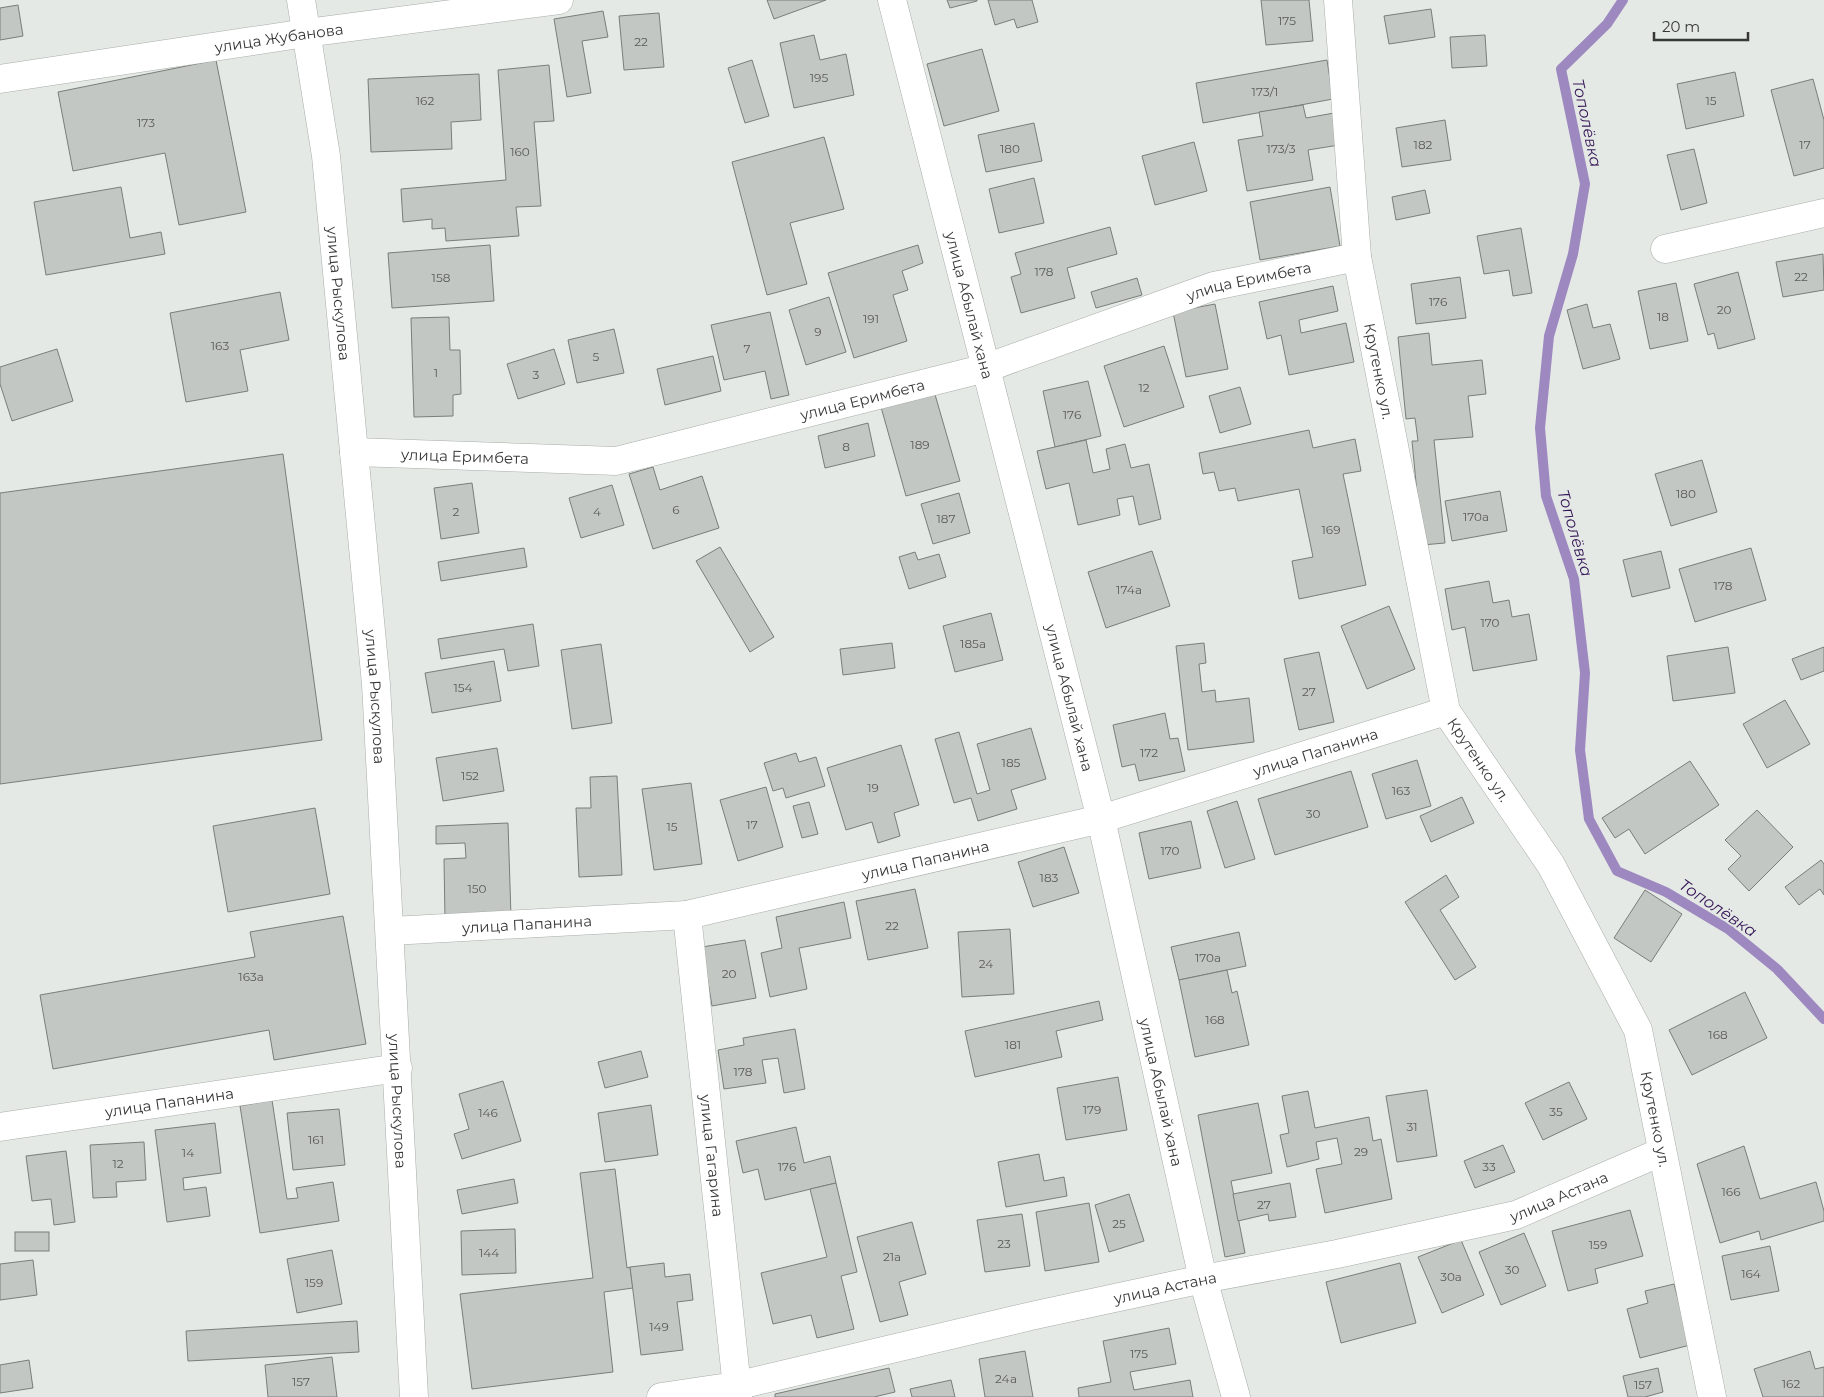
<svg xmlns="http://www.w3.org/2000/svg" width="1824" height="1397" viewBox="0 0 1824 1397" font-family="Montserrat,sans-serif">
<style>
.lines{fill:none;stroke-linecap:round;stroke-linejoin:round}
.stream{stroke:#9d88bf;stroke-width:10}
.building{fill:#c2c7c3;stroke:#7a7e7a}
.minor-casing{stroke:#a8ada9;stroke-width:29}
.major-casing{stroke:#a8ada9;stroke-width:29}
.minor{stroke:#fff;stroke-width:28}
.major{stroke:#fff;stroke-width:28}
.labels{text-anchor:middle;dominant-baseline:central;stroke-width:4;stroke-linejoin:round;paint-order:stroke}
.number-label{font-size:12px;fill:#5a5c5a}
.street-label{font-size:15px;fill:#373937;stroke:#e4e9e5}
.water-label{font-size:16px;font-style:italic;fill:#341456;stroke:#e4e9e5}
</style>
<rect width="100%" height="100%" fill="#e4e9e5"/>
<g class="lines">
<polyline class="stream" points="1623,0 1607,24 1561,69 1585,184 1573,254 1549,336 1540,428 1546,496 1574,579 1585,673 1580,750 1589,819 1617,871 1666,892 1728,929 1777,969 1824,1019"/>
</g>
<g class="building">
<polygon points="767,0 826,0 774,19"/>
<polygon points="947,0 977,0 977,1 950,8"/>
<polygon points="988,0 1032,0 1038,22 1017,28 1014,19 995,25"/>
<polygon points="1261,0 1309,0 1313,41 1266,45"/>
<polygon points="18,5 23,36 0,40 0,8"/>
<polygon points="1431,9 1435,37 1389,44 1384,16"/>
<polygon points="603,11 608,37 582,41 591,93 567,97 554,19"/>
<polygon points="659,13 664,67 624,70 619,16"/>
<polygon points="814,35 820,60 846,54 854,95 794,108 780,43"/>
<polygon points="1485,35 1487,66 1452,68 1450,37"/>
<polygon points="982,49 999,111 944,126 927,64"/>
<polygon points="216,60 246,212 179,225 165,153 73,171 58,92"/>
<polygon points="752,60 769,116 745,123 728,68"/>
<polygon points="1327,60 1333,99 1203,123 1196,83"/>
<polygon points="549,65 554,121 534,122 541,206 516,207 519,236 446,241 445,228 432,229 432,219 403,222 401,189 506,180 498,70"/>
<polygon points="1735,72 1744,116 1686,129 1677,84"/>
<polygon points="479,74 481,120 451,122 452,149 371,152 368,79"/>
<polygon points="1813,79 1824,120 1824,168 1794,176 1771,90"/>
<polygon points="1303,105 1306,118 1334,113 1339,145 1308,150 1313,180 1247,191 1238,140 1263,136 1259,112"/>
<polygon points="1445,120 1451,160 1402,167 1396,128"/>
<polygon points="1034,123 1042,161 986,172 978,135"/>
<polygon points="824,137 844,209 790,223 807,284 767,295 732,162"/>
<polygon points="1194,142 1207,191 1155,205 1142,156"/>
<polygon points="1694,149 1707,203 1681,210 1667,155"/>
<polygon points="1034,178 1044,223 999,233 989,189"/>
<polygon points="121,187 130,238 161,232 165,254 46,275 34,202"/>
<polygon points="1330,187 1340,246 1260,260 1250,202"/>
<polygon points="1425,190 1430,213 1396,220 1392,197"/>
<polygon points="1110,227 1117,254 1067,268 1075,298 1021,313 1011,277 1021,274 1015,253"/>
<polygon points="1521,228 1532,293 1513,296 1509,270 1484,274 1477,236"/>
<polygon points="490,245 494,301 392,308 388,253"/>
<polygon points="918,245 923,263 902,271 908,290 893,295 907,341 854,358 828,273"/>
<polygon points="1823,254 1824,290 1783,297 1776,262"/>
<polygon points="1738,272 1755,339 1718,349 1714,333 1708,335 1694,284"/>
<polygon points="1460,277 1466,318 1416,324 1411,284"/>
<polygon points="1137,278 1142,295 1096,308 1091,292"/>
<polygon points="1676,283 1688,341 1650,349 1638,291"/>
<polygon points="1333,286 1338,311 1299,320 1301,333 1346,323 1354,362 1289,375 1281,335 1267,339 1259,302"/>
<polygon points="280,292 289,340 240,350 248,391 186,402 170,313"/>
<polygon points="829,297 846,352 806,365 789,310"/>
<polygon points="1215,304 1228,369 1186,377 1173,312"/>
<polygon points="1587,304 1593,328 1610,324 1620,359 1583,369 1567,310"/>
<polygon points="770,312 789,395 771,399 765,371 724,380 711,325"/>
<polygon points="449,317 450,350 460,350 461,394 453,395 453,416 414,417 411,318"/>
<polygon points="614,329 624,373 577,383 568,340"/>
<polygon points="1429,333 1432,365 1482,360 1486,394 1468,396 1473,437 1434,440 1445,543 1422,545 1412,441 1418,441 1415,418 1406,419 1398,337"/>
<polygon points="1164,346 1184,407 1124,427 1104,366"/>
<polygon points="57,349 73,401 12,421 0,384 0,367"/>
<polygon points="554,349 565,384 518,399 507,364"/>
<polygon points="713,356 721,391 665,405 657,369"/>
<polygon points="1088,381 1101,436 1055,447 1043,391"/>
<polygon points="1240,387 1251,424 1220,433 1209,396"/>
<polygon points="934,391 960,481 906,496 881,407"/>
<polygon points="868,423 875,456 825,468 818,436"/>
<polygon points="1309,430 1313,448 1355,439 1361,471 1343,474 1366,585 1299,599 1292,561 1313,557 1299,489 1238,501 1235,488 1219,491 1214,472 1203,474 1199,453"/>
<polygon points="1086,440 1093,473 1110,469 1106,449 1125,444 1131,468 1149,464 1161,519 1139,525 1133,496 1117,499 1120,515 1078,525 1069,483 1046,489 1037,451"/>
<polygon points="283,454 322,740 0,784 0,493"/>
<polygon points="1702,460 1717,512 1671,526 1655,474"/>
<polygon points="653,467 660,490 702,476 719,528 653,549 629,474"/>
<polygon points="472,483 479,533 441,539 434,488"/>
<polygon points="612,485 624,525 581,538 569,498"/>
<polygon points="1500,491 1507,531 1452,541 1445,501"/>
<polygon points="959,493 970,533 933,544 921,504"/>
<polygon points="720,547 774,637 750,652 696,561"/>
<polygon points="524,548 527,567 441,581 438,562"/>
<polygon points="1751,548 1766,600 1695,622 1679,569"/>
<polygon points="1152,551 1170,606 1106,628 1088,572"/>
<polygon points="1661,551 1670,588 1632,597 1623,560"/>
<polygon points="915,552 918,560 939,554 946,577 909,589 899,557"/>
<polygon points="1489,581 1493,603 1509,600 1512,617 1529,614 1537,660 1473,671 1465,627 1452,630 1445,589"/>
<polygon points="1389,606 1415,669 1367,689 1341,626"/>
<polygon points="991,613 1003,660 955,672 943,626"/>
<polygon points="533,624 539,666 508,671 504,649 441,659 438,639"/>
<polygon points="892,643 895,668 843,675 840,649"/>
<polygon points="1204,643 1206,663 1199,664 1202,692 1215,690 1216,702 1249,698 1254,742 1188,750 1176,646"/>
<polygon points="601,644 612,723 572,729 561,650"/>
<polygon points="1728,647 1735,693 1673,701 1667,656"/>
<polygon points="1824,647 1824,671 1801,680 1792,659"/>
<polygon points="1319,652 1334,722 1299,730 1284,659"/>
<polygon points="494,661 501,701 432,713 425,673"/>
<polygon points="1785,700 1810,744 1767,768 1743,724"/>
<polygon points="1165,713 1170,739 1178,738 1185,771 1139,781 1135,764 1122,767 1113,725"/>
<polygon points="1031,728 1046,779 1011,790 1017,809 978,821 971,798 954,803 935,739 959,732 977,794 990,790 977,744"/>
<polygon points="901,745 919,805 894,813 900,836 878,843 872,822 846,830 827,768"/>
<polygon points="497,748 504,791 443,801 436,758"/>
<polygon points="796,753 799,762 816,757 825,786 786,798 783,788 773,791 764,763"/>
<polygon points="1417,760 1431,806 1386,819 1372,774"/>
<polygon points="1690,761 1719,805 1645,854 1629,829 1615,838 1602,818"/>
<polygon points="1351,771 1368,827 1275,855 1258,799"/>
<polygon points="617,776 622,875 579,877 576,808 591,808 590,777"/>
<polygon points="691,783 702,864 654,870 642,789"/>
<polygon points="766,787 783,847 738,861 720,800"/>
<polygon points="1462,797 1474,823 1431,842 1420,816"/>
<polygon points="1237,801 1255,859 1225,868 1207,811"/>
<polygon points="809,802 818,834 802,838 793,806"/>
<polygon points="315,808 330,894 228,912 213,826"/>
<polygon points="1757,810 1793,847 1749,891 1728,869 1741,856 1725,840"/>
<polygon points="1191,821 1201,868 1149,879 1139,833"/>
<polygon points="508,823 511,917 445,920 444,859 466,858 465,843 436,844 436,826"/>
<polygon points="1064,847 1079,893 1033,907 1018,862"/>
<polygon points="1821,860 1824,864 1824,895 1820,889 1799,905 1785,887"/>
<polygon points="1446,875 1459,897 1440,910 1476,967 1455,980 1405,902"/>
<polygon points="915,889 928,948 868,960 856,901"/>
<polygon points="1645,890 1682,914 1651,962 1614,938"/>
<polygon points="844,902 851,938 799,948 807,989 770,997 761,953 782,948 776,917"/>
<polygon points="343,916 366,1044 274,1060 269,1030 53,1069 40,995 255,957 250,932"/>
<polygon points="1010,929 1014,994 962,997 958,932"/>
<polygon points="1239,932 1246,966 1179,980 1171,947"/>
<polygon points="745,940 756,998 712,1006 702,947"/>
<polygon points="1227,970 1232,993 1237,991 1249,1045 1195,1057 1179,980"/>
<polygon points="1745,992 1767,1038 1692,1075 1669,1030"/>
<polygon points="1099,1001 1103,1020 1056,1031 1062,1057 975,1077 965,1031"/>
<polygon points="795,1029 805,1089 784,1093 778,1058 762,1060 766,1083 724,1089 718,1050 744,1045 743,1038"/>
<polygon points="641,1051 648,1077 605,1088 598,1062"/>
<polygon points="1118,1077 1127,1130 1066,1140 1057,1088"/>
<polygon points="503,1081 521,1141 462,1159 454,1134 469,1129 459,1094"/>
<polygon points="1569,1082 1587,1119 1543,1140 1525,1103"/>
<polygon points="1427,1090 1437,1156 1397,1162 1386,1096"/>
<polygon points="1308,1091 1315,1128 1369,1117 1373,1141 1381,1139 1392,1199 1325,1213 1316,1169 1342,1164 1337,1138 1316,1142 1319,1159 1287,1167 1280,1135 1289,1133 1282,1096"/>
<polygon points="272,1100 287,1199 298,1198 296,1188 333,1182 339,1221 260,1233 240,1106"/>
<polygon points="1258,1103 1272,1173 1231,1181 1245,1253 1225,1257 1198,1115"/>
<polygon points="651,1105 658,1155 605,1162 598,1113"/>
<polygon points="339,1109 345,1165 293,1170 287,1113"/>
<polygon points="215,1123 221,1173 183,1178 184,1190 206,1187 210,1216 167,1222 155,1130"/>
<polygon points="796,1127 804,1163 830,1156 836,1183 765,1200 758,1169 743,1173 736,1141"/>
<polygon points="144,1142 146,1180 116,1182 117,1197 93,1198 90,1145"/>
<polygon points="1503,1145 1515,1172 1475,1188 1464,1161"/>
<polygon points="1744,1146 1760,1199 1816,1182 1824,1211 1824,1221 1761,1240 1759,1231 1720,1243 1697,1164"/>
<polygon points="66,1151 75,1222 54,1225 51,1199 32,1201 26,1156"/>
<polygon points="1039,1154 1044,1181 1064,1177 1067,1196 1006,1207 998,1162"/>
<polygon points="615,1169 627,1268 630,1267 633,1288 604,1292 613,1372 472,1389 460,1294 593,1278 580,1173"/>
<polygon points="514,1179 518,1203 462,1214 457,1190"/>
<polygon points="836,1183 857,1272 841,1276 854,1329 817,1338 811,1315 773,1324 761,1273 827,1257 810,1189"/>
<polygon points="1290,1183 1296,1217 1269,1221 1268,1214 1238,1221 1233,1194"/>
<polygon points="1129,1194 1144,1241 1109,1252 1095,1205"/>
<polygon points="1089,1203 1099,1262 1045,1271 1036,1212"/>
<polygon points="1630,1210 1643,1256 1595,1269 1598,1283 1568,1291 1552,1231"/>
<polygon points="1022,1214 1030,1266 985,1272 977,1220"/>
<polygon points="912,1222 926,1274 899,1282 908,1315 880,1322 857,1237"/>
<polygon points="515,1229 516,1273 462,1275 461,1231"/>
<rect x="15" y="1232" width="34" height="19"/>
<polygon points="1524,1233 1546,1286 1501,1305 1479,1252"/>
<polygon points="1461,1240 1484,1295 1442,1313 1418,1257"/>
<polygon points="1770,1246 1779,1291 1731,1300 1722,1256"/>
<polygon points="332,1250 342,1304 297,1313 287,1259"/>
<polygon points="33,1260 37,1295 0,1300 0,1264"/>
<polygon points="664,1263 665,1277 690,1274 693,1300 677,1302 683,1350 641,1355 630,1267"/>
<polygon points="1400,1263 1416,1323 1341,1343 1326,1282"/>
<polygon points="1674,1284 1690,1345 1640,1358 1627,1309 1648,1303 1645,1291"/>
<polygon points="357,1321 359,1352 188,1361 186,1331"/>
<polygon points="1169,1328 1176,1364 1130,1372 1134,1390 1190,1380 1193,1397 1079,1397 1078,1388 1111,1382 1103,1341"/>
<polygon points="1025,1351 1033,1397 985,1397 979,1359"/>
<polygon points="1810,1351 1815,1369 1824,1367 1824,1397 1763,1397 1754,1369"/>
<polygon points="332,1357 337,1397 268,1397 265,1365"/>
<polygon points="29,1360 33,1388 0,1393 0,1365"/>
<polygon points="889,1368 895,1392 874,1397 775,1397 775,1394"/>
<polygon points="1658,1368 1663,1392 1645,1397 1628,1397 1623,1376"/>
<polygon points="951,1380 955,1397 912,1397 910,1389"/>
</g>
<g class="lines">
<g class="minor-casing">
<g id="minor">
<path id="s1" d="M 892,0 L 1101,819 L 1203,1279 L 1236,1397"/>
<path id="s2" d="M 1338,0 L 1357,257 L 1446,711 L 1551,865 L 1638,1030 L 1712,1397"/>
<path id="s3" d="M 0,79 L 306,33 L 559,0"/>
<polyline points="1665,249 1824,213"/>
<path id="s4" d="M 354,452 L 616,461 L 986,368 L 1214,286 L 1357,257"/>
<path id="s5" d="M 687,915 L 738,1397"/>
<path id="s6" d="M 391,931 L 687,915 L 1101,819 L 1446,711"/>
<path id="s7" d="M 0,1127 L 398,1068"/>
<path id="s8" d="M 661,1397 L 735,1386 L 1031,1316 L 1203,1279 L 1337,1254 L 1516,1215 L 1661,1152"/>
</g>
</g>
<g class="major-casing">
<g id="major">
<path id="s9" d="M 301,0 L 326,156 L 376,684 L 414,1397"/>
</g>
</g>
<use href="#minor" class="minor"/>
<use href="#major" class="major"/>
</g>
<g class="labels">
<g class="number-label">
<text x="1287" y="20">175</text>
<text x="641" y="41">22</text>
<text x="819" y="77">195</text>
<text x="1265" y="91">173/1</text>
<text x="425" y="100">162</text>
<text x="1711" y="100">15</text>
<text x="146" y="122">173</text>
<text x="1423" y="144">182</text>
<text x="1805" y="144">17</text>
<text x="1010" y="148">180</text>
<text x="1281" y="148">173/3</text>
<text x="520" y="151">160</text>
<text x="1044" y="271">178</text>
<text x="1801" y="276">22</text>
<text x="441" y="277">158</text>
<text x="1438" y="301">176</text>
<text x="1724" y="309">20</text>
<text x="1663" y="316">18</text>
<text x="871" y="318">191</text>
<text x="818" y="331">9</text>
<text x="220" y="345">163</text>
<text x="747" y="348">7</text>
<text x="596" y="356">5</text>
<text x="436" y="372">1</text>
<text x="536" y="374">3</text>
<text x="1144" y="387">12</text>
<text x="1072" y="414">176</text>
<text x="920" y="444">189</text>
<text x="846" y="446">8</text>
<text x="1686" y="493">180</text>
<text x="676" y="509">6</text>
<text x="456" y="511">2</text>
<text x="597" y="511">4</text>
<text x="1476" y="516">170а</text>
<text x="946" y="518">187</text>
<text x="1331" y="529">169</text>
<text x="1723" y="585">178</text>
<text x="1129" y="589">174а</text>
<text x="1490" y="622">170</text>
<text x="973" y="643">185а</text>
<text x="463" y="687">154</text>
<text x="1309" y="691">27</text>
<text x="1149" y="752">172</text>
<text x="1011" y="762">185</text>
<text x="470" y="775">152</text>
<text x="873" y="787">19</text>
<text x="1401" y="790">163</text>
<text x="1313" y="813">30</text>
<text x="752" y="824">17</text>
<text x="672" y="826">15</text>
<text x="1170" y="850">170</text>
<text x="1049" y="877">183</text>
<text x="477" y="888">150</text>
<text x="892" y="925">22</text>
<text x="1208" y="957">170а</text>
<text x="986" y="963">24</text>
<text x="729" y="973">20</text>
<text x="251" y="976">163а</text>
<text x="1215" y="1019">168</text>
<text x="1718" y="1034">168</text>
<text x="1013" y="1044">181</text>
<text x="743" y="1071">178</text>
<text x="1092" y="1109">179</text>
<text x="1556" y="1111">35</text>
<text x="488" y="1112">146</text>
<text x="1412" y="1126">31</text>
<text x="316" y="1139">161</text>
<text x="1361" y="1151">29</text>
<text x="188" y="1152">14</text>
<text x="118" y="1163">12</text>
<text x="787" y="1166">176</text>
<text x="1489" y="1166">33</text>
<text x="1731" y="1191">166</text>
<text x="1264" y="1204">27</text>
<text x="1119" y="1223">25</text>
<text x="1004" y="1243">23</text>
<text x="1598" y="1244">159</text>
<text x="489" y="1252">144</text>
<text x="892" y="1256">21а</text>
<text x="1512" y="1269">30</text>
<text x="1751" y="1273">164</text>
<text x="1451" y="1276">30а</text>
<text x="314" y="1282">159</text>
<text x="659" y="1326">149</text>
<text x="1139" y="1353">175</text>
<text x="1006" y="1378">24а</text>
<text x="301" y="1381">157</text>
<text x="1791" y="1383">162</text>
<text x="1643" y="1384">157</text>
</g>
<g class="street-label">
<text stroke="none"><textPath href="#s3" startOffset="282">улица Жубанова</textPath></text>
<text stroke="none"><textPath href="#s4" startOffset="921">улица Еримбета</textPath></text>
<text stroke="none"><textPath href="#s9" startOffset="296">улица Рыскулова</textPath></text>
<text stroke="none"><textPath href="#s1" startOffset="315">улица Абылай хана</textPath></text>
<text stroke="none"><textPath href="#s2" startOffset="374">Крутенко ул.</textPath></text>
<text stroke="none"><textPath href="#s4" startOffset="516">улица Еримбета</textPath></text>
<text stroke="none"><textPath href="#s4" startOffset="111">улица Еримбета</textPath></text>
<text stroke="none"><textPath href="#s9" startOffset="701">улица Рыскулова</textPath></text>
<text stroke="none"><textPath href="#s1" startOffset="720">улица Абылай хана</textPath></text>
<text stroke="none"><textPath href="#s6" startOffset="946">улица Папанина</textPath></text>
<text stroke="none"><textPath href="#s2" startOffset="779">Крутенко ул.</textPath></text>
<text stroke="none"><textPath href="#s6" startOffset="541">улица Папанина</textPath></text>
<text stroke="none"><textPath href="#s6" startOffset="136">улица Папанина</textPath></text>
<text stroke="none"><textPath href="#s1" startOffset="1125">улица Абылай хана</textPath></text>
<text stroke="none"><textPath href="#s9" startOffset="1106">улица Рыскулова</textPath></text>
<text stroke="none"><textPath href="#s7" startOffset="171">улица Папанина</textPath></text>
<text stroke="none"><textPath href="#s2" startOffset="1184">Крутенко ул.</textPath></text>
<text stroke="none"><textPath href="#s5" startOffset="242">улица Гагарина</textPath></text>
<text stroke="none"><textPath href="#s8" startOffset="921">улица Астана</textPath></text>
<text stroke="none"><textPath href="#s8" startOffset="516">улица Астана</textPath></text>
</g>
<g class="water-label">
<text transform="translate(1587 123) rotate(78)">Тополёвка</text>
<text transform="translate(1575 533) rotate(74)">Тополёвка</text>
<text transform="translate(1718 908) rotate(34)">Тополёвка</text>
</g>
</g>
<path d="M1654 32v8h94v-8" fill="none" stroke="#373937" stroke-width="2.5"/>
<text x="1662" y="32" font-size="15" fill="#373937" stroke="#e4e9e5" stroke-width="4" paint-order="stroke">20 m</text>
</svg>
